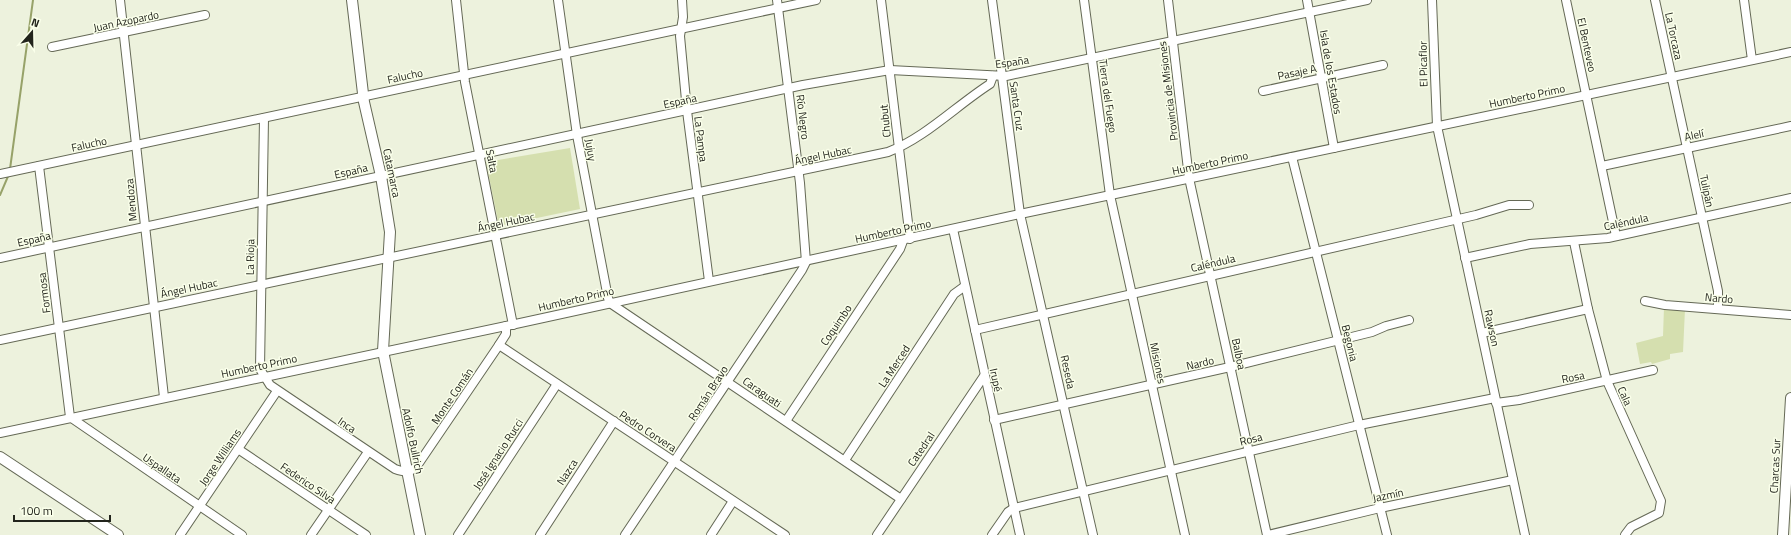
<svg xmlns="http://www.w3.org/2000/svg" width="1791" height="535" viewBox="0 0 1791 535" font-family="'Titillium Web',sans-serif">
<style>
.green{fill:#d5dfaf}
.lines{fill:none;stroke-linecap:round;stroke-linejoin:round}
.stream{stroke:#97a269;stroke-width:2}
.minor-casing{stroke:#656956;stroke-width:10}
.tertiary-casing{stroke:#656956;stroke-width:12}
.minor{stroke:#fff;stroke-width:8}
.tertiary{stroke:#fff;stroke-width:10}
.labels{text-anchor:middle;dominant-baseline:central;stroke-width:3;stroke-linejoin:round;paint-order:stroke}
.street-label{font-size:11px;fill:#22241c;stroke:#faffea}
</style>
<rect width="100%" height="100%" fill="#edf2dd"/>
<g class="green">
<polygon points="570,148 580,209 499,226 486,162"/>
<polygon points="1664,307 1685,309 1683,352 1670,354 1670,359 1652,364 1651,362 1640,364 1636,343 1663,336"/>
</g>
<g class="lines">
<g class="stream">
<polyline points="10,169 33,0"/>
<polyline points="0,195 9,174"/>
</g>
<g class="minor-casing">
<g id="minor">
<polyline points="120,0 164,397"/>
<polyline points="456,0 465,82 513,325"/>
<polyline points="558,0 577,135 608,298 610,303 901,499"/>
<polyline points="682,0 683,17 680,36 687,111 709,281"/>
<polyline points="881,0 910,239"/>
<polyline points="992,0 1020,214 1093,535"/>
<polyline points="1084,0 1110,195 1185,535"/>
<polyline points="1168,0 1189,178 1267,535"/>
<polyline points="1307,0 1334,148"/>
<polyline points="1432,0 1437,126 1525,535"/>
<polyline points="1566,0 1616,236"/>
<polyline points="1655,0 1718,291 1718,309"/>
<polyline points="1744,0 1752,60"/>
<polyline points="52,47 205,15"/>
<polyline points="1263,91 1383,65"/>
<path d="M 264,118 L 260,369 L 270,385 L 395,469 C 406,473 412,473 419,463 L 499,345 L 506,334 L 506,326"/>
<polyline points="1292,157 1387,535"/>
<polyline points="39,166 70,417 242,535"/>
<polyline points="1602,166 1791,126"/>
<polyline points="0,174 816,0"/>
<polyline points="953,229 1020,535"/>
<polyline points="1574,242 1588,309 1607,381 1661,501 1659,513 1631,527 1625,535"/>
<polyline points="0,258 803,85 890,70 1006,76 1367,0"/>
<polyline points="1465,258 1530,244 1608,238 1791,198"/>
<polyline points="1645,301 1665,305 1791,315"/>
<polyline points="975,330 1476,215 1509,205 1529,205"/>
<polyline points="1482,333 1588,309"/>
<path d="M 0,340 L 888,152 C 925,138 957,105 990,84 L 993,76"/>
<polyline points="499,345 785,535"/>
<polyline points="1496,403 1519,400 1653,370"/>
<polyline points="994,420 1230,367 1372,332 1386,326 1409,320"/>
<polyline points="786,421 900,249 903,241"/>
<polyline points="0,433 511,325 1020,214 1791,52"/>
<polyline points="238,449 366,535"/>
<polyline points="845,460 954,294 965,286"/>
<polyline points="180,535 277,391"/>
<polyline points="311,535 368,452"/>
<polyline points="458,535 557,384"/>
<polyline points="540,535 614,421"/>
<polyline points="625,535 802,270 806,262 800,183 777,0"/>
<polyline points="711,535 733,501"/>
<polyline points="877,535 984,376"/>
<polyline points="992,535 1008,512 1014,508 1359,425 1495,398"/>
<polyline points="1268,535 1380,508 1513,480"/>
</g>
</g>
<g class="tertiary-casing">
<g id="tertiary">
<polyline points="352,0 364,102 381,176 390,232 383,351 420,535"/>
<polyline points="0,457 118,535"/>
<polyline points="1783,535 1791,398"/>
</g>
</g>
<use href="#minor" class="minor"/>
<use href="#tertiary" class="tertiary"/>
</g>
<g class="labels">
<g class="street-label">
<text transform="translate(126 21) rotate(-12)">Juan Azopardo</text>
<text transform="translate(1674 36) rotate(78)">La Torcaza</text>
<text transform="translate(1587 45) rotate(78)">El Benteveo</text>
<text transform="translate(1012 62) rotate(-8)">España</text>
<text transform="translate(1423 64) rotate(-91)">El Picaflor</text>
<text transform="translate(1297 72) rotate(-12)">Pasaje A</text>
<text transform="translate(1331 72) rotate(80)">Isla de los Estados</text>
<text transform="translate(405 76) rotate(-12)">Falucho</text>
<text transform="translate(1168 91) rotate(-97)">Provincia de Misiones</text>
<text transform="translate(1108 96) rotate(82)">Tierra del Fuego</text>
<text transform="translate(1527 96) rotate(-12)">Humberto Primo</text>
<text transform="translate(680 101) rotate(-12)">España</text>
<text transform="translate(1017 106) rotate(82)">Santa Cruz</text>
<text transform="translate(803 117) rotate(83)">Río Negro</text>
<text transform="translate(885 121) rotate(-96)">Chubut</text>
<text transform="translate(1694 135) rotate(-12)">Alelí</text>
<text transform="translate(701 139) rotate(83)">La Pampa</text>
<text transform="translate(89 144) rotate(-12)">Falucho</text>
<text transform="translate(591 150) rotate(80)">Jujuy</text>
<text transform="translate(823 155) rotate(-12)">Ángel Hubac</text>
<text transform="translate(492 161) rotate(79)">Salta</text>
<text transform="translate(1210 163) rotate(-12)">Humberto Primo</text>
<text transform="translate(351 171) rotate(-13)">España</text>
<text transform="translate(392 173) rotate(78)">Catamarca</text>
<text transform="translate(1707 191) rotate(78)">Tulipán</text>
<text transform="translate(131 200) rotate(-95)">Mendoza</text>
<text transform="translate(506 222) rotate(-12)">Ángel Hubac</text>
<text transform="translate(1626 222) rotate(-12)">Caléndula</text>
<text transform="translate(893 231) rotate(-12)">Humberto Primo</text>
<text transform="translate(34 239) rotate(-13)">España</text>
<text transform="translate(250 257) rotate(-89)">La Rioja</text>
<text transform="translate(1213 263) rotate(-13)">Caléndula</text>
<text transform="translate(189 288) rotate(-12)">Ángel Hubac</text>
<text transform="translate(44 293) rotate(-97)">Formosa</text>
<text transform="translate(1719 298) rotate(5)">Nardo</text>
<text transform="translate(576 299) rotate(-13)">Humberto Primo</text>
<text transform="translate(836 325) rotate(-56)">Coquimbo</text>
<text transform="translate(1492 328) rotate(78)">Rawson</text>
<text transform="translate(1350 343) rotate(76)">Begonia</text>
<text transform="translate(1239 354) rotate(78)">Balboa</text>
<text transform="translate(1158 363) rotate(78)">Misiones</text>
<text transform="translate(1200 363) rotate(-13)">Nardo</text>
<text transform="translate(259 366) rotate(-12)">Humberto Primo</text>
<text transform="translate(894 366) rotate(-57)">La Merced</text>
<text transform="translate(1068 372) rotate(78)">Reseda</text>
<text transform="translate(1573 377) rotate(-12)">Rosa</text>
<text transform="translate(996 380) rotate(78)">Irupé</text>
<text transform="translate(762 392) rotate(35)">Caraguati</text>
<text transform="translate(708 393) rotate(-57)">Román Bravo</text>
<text transform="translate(452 396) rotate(-56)">Monte Comán</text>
<text transform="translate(1625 396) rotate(66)">Cala</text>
<text transform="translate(347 425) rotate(34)">Inca</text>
<text transform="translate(648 431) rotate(33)">Pedro Corvera</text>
<text transform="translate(1251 439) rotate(-14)">Rosa</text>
<text transform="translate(413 441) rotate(78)">Adolfo Bullrich</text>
<text transform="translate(921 449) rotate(-56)">Catedral</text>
<text transform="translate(498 454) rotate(-57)">José Ignacio Rucci</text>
<text transform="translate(220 457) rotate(-56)">Jorge Williams</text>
<text transform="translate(1775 466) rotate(-87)">Charcas Sur</text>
<text transform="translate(162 468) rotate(34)">Uspallata</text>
<text transform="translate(567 472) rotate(-57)">Nazca</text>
<text transform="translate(308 483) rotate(34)">Federico Silva</text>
<text transform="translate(1388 495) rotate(-12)">Jazmín</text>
</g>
</g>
<g transform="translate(32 32) rotate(20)" stroke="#faffea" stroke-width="3" paint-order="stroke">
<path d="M0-3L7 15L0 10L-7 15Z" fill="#22241c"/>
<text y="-6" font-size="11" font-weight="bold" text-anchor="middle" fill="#22241c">N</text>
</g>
<path d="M14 515v6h96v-6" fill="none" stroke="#22241c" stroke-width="2"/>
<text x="20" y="515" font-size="12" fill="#22241c" stroke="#faffea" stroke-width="3" paint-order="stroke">100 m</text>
</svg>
